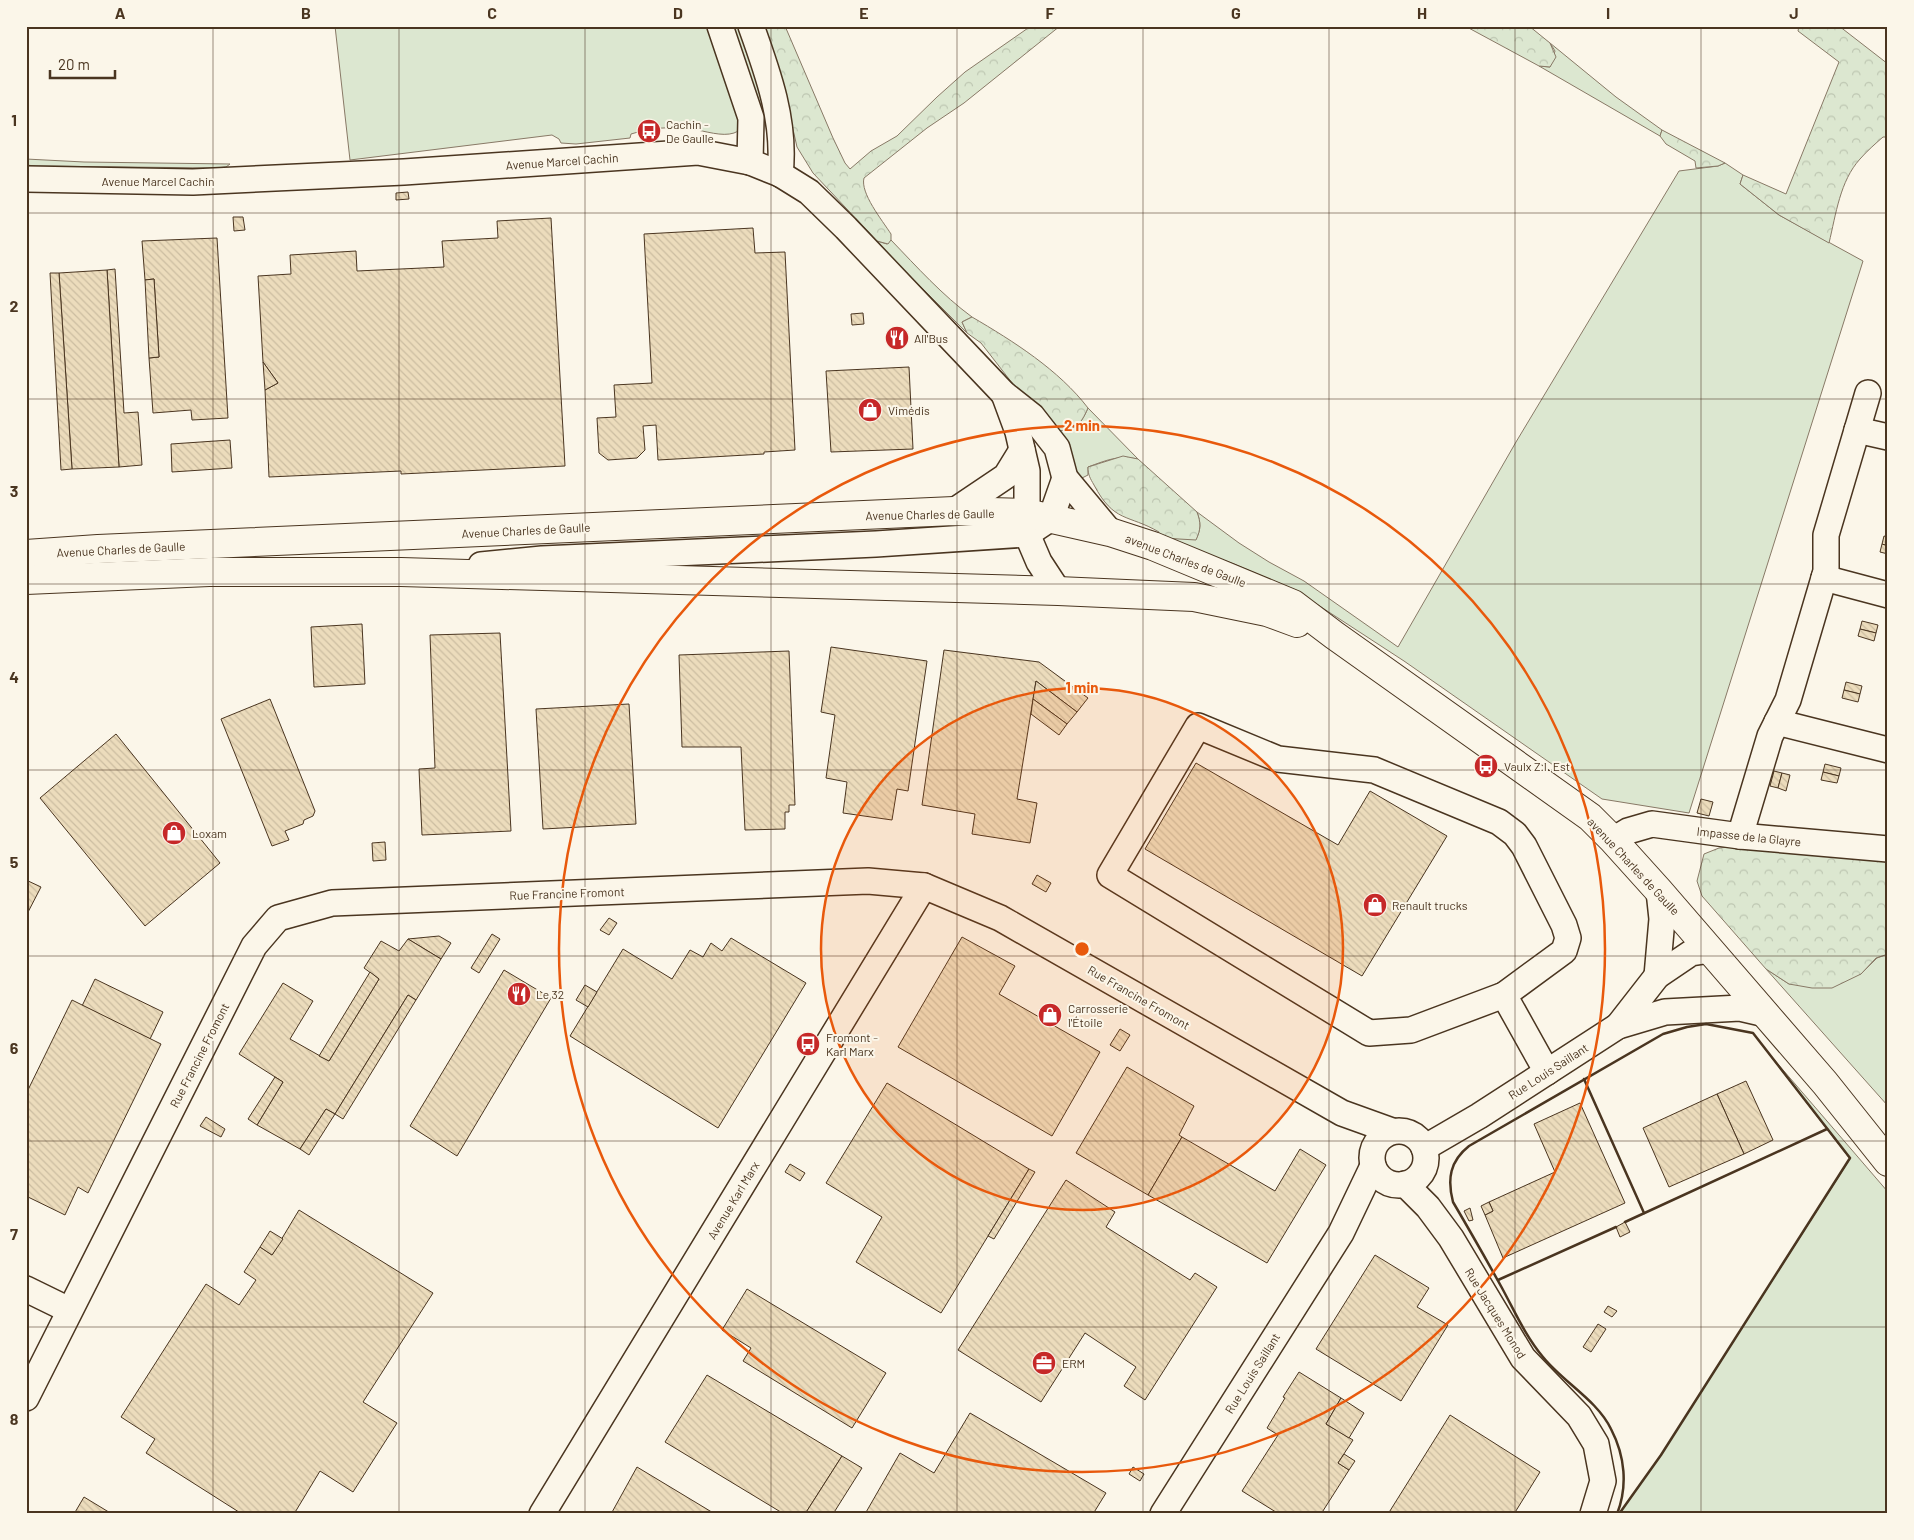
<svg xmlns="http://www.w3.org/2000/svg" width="1914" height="1540" viewBox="0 0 1914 1540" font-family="Barlow,sans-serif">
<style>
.green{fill:#dce7d0;stroke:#887966}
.forest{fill:url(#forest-crowns);stroke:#887966}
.building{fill:url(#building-back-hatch);stroke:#4a3520}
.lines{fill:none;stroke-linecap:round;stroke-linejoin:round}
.minor-casing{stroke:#4a3520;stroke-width:28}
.major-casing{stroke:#4a3520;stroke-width:30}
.minor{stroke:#fbf6e9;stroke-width:25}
.major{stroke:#fbf6e9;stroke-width:28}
.wall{stroke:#4a3520;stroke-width:2.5}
.grid{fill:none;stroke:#4a3520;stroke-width:1;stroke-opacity:0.55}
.ring{fill:none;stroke:#e8590c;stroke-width:2.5}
.labels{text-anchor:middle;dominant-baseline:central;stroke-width:4;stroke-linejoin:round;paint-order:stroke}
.poi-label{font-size:12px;fill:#4a3520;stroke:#fbf6e9;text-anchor:start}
.street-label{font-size:12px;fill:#4a3520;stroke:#fbf6e9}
.centre{fill:#e8590c;stroke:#fbf6e9;stroke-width:2.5}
.ring-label{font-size:15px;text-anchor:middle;font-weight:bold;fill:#e8590c;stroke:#fbf6e9;stroke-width:4;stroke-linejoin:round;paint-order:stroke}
.neatline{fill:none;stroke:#4a3520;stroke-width:2}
.grid-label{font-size:16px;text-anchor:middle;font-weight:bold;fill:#4a3520}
</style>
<defs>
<pattern id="forest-crowns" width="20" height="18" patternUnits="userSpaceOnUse" patternTransform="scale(1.25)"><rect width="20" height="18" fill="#dce7d0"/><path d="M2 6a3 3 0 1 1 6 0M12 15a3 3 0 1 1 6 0" fill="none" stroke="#bec7b2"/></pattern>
<pattern id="building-back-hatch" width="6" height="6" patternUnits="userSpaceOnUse" patternTransform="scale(1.25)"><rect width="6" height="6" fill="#ecdcbc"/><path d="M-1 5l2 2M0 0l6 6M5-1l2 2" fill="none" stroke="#ccbda1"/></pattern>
</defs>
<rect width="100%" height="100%" fill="#fbf6e9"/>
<g class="green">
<path d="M 335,26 L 713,26 L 742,125 C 740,128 738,132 734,133 C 722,137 705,131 692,129 C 672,126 650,128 631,134 L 630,138 L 576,144 L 561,143 L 559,139 L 552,135 L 350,160 Z"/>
<polygon points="726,26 741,26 745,37 766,113 764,121 761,125"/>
<polygon points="1550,43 1616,97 1662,130 1660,136 1539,66 1550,67 1555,51"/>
<polygon points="26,159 84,162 230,164 226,167 216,168 36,166 26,165"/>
<path d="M 1725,163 L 1743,175 L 1740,184 L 1779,215 L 1863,261 L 1689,813 L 1602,799 L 1404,661 L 1295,590 L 1234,564 L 1162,538 L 1196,539 C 1201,529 1201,523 1197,512 L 1239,543 L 1269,562 L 1304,581 L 1398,647 L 1516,442 L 1679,171 L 1718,166 Z"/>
<path d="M 891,240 C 917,267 942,295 972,317 L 962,322 L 967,333 L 894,260 L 877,241 L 887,244 Z"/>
<path d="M 1088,408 L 1138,459 C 1118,455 1107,460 1088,467 L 1088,475 L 1082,478 L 1079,476 L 1058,431 C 1076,428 1080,426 1088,408 Z"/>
<polygon points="1888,954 1888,1106 1766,969 1789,984 1861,974 1877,958"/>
<polygon points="1765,1049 1888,1192 1888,1514 1619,1514 1661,1455 1850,1159"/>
</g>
<g class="forest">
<path d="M 761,26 L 785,26 L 833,138 L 845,163 L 850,169 L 871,151 L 897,136 L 937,97 L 965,72 L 1031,26 L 1060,26 L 964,103 L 927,128 L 864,178 C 860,193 882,220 891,234 L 891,240 L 888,244 L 877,241 L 813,173 L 797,147 L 785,94 Z"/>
<polygon points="1465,26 1529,26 1550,43 1556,57 1550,67 1539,66"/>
<path d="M 1799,26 L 1839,26 L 1888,64 L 1888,137 L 1883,137 C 1875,144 1867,151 1860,159 C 1840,181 1836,214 1829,243 L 1779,215 L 1740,184 L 1743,175 L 1786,194 L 1839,62 L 1798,31 Z"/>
<polygon points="1662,130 1725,163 1718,166 1696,168 1695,161 1666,144 1660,136"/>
<path d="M 972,317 C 1013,341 1059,370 1088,408 C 1080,426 1076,429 1058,431 L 1016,388 L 981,343 L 967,333 L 962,322 Z"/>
<path d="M 1123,456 L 1138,459 L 1197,512 C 1201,523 1201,529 1196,540 L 1162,538 L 1158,535 L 1159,532 C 1128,514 1114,523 1094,485 C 1090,478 1088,475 1088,467 Z"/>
<polygon points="1729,847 1888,859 1888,954 1876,958 1861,974 1832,988 1812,988 1789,984 1766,969 1702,896 1697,881 1704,854 1719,848"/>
</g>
<g class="building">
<polygon points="408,192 409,199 396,200 396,193"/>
<polygon points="233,217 243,217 245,230 234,231"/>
<polygon points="551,218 565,466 401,474 401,471 269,477 265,390 278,383 263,362 258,276 291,274 290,255 356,251 357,271 444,267 442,241 498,238 497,221"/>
<polygon points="753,228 755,253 785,252 795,450 764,452 764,454 658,460 656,425 643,426 645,450 637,458 608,460 599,453 597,418 616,417 614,385 652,383 644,234"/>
<polygon points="217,238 228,418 192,420 191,410 153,413 149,358 159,357 154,279 145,280 142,241"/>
<polygon points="115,269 124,413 138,412 142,465 119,467 107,270"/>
<polygon points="107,270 119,467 72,469 59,273"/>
<polygon points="50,273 59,273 72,469 61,470"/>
<polygon points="154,279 159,357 149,358 145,280"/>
<polygon points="863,313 864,324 852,325 851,314"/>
<polygon points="263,362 278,383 265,390"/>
<polygon points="909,367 913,449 831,452 826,371"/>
<polygon points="230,440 232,468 172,472 171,444"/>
<polygon points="1884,536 1888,537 1888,546 1882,544"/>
<polygon points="1882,544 1888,546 1888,554 1880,552"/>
<polygon points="1862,621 1878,625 1876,633 1860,629"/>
<polygon points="362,624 365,684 314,687 311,627"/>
<polygon points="1860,629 1876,633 1874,641 1858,636"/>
<polygon points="500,633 511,831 422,835 419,769 435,768 430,635"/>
<polygon points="831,647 927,661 908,791 897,789 892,820 843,813 847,782 826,778 835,715 821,712"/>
<polygon points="944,650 1039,662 1088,698 1077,712 1036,681 1017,799 1037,803 1030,843 972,834 975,814 922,805"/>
<polygon points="789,651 795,805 789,805 789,812 785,812 785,829 745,830 741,747 682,747 679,655"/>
<polygon points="1036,681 1077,712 1067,724 1033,699"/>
<polygon points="1846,682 1862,686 1860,694 1844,690"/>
<polygon points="1844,690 1860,694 1858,702 1842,698"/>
<polygon points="270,699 315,811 313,816 304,820 303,824 285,831 289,840 272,846 221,719"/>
<polygon points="1033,699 1067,724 1059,735 1031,714"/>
<polygon points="629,704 636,824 543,829 536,709"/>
<polygon points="116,734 220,863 145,926 40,798"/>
<polygon points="1196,763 1338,845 1370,791 1447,836 1362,976 1145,849"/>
<polygon points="1825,764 1841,768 1839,776 1823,772"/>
<polygon points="1774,771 1782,773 1778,788 1770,786"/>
<polygon points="1823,772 1839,776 1837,783 1821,780"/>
<polygon points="1782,773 1790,775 1786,791 1778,788"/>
<polygon points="1701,799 1713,802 1709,816 1697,813"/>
<polygon points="385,842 386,860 373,861 372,843"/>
<polygon points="1037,875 1051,883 1046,892 1032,884"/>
<polygon points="26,880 41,887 26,916"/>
<polygon points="609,918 617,923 609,935 600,930"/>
<polygon points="492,934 500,939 479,973 471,968"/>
<polygon points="439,936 451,943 441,959 408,939"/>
<polygon points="962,937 1015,966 999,994 1100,1052 1052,1136 898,1047"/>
<polygon points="731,938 806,983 718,1128 570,1036 623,949 672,979 690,950 703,957 711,943 722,951"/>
<polygon points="408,939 441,959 416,1000 408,995 335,1114 326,1109 300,1149 257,1125 283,1082 239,1054 283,983 313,1001 290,1039 329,1061 379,979 364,968 381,941 399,951"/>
<polygon points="504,970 551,998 457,1156 410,1126"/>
<polygon points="370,972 379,979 329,1061 319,1056"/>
<polygon points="95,979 163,1012 150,1039 82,1006"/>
<polygon points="585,985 597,992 588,1007 576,1000"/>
<polygon points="408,995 416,1000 343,1119 335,1114"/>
<polygon points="72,1000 161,1044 88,1193 78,1187 65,1215 26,1196 26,1094"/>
<polygon points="1120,1029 1130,1035 1120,1051 1110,1045"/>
<polygon points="1127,1067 1194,1106 1179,1135 1182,1137 1148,1195 1076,1153"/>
<polygon points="275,1077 283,1082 257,1125 248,1119"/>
<polygon points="1746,1081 1773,1140 1744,1154 1717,1094"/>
<polygon points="887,1083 1029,1169 941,1313 856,1262 882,1217 826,1183"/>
<polygon points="1717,1094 1744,1154 1669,1187 1643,1128"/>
<polygon points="1580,1103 1625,1203 1503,1258 1485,1215 1493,1211 1489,1202 1555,1172 1534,1124"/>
<polygon points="326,1109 335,1114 309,1155 300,1149"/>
<polygon points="206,1117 225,1129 221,1137 200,1126"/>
<polygon points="1182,1137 1275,1191 1300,1149 1326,1165 1267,1263 1148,1195"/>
<polygon points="790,1164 805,1173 800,1181 785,1172"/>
<polygon points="1029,1169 1035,1172 994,1239 988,1236"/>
<polygon points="1066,1180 1115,1212 1106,1227 1190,1280 1195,1273 1217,1287 1145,1400 1124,1386 1136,1367 1085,1333 1041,1402 958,1350"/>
<polygon points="1489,1202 1493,1211 1485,1215 1481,1206"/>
<polygon points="1470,1208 1473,1220 1469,1221 1464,1211"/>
<polygon points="299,1210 433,1293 363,1402 397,1423 353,1492 320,1471 294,1514 242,1514 146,1453 155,1439 121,1417 206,1284 239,1305 256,1280 244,1272 260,1247 272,1255"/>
<polygon points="1625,1222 1630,1232 1620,1237 1616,1227"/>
<polygon points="270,1231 283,1239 272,1255 260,1247"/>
<polygon points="1375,1255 1429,1288 1417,1307 1448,1325 1401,1401 1316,1349"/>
<polygon points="747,1289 886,1373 852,1428 743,1361 751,1348 722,1330"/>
<polygon points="1608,1306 1617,1311 1612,1317 1604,1312"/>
<polygon points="1598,1324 1606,1329 1591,1352 1583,1347"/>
<polygon points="1299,1372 1341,1398 1326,1424 1353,1440 1338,1463 1349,1470 1321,1514 1279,1514 1242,1491 1278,1435 1267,1428 1285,1398 1283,1397"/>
<polygon points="707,1375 842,1456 805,1514 784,1514 665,1442"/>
<polygon points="1341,1398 1364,1413 1349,1438 1326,1424"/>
<polygon points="970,1413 1106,1493 1093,1514 865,1514 900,1453 934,1473"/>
<polygon points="1450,1415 1540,1472 1514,1514 1388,1514"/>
<polygon points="1344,1454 1355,1461 1349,1470 1338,1463"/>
<polygon points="842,1456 862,1468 833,1514 805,1514"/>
<polygon points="637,1467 715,1514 611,1514"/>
<polygon points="1133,1467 1144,1474 1140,1481 1129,1474"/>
<polygon points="84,1497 112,1514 74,1514"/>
</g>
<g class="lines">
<g class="minor-casing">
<g id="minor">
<polyline points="720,26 751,118 750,162"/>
<path d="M 751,26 C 768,73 786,123 780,174"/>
<polyline points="26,179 193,182 404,172 698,152 750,162 780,174 809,192 846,228 1004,394 1032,416 1057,448 1065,478 1110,532"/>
<polyline points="1004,394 1018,432 1027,471 1027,534 1039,562 1058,591"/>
<polyline points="1857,430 1888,437"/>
<polyline points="954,511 1006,476 1022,450"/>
<polyline points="481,565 542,559 876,544 1027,534 1051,518 1065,478"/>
<polyline points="1824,578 1888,595"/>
<polyline points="1777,722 1888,750"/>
<polygon points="1198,726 1278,759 1374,770 1499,822 1515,834 1524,846 1564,925 1568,938 1564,951 1504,995 1411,1030 1369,1033 1110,875"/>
<polyline points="1740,836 1770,736 1788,700 1824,578 1826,571 1826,535 1868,393"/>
<polyline points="1613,840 1628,831 1652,824 1740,836 1888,849"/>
<polyline points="1657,976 1662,919 1659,891"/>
<polyline points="1504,995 1547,1072"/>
<polyline points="1618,1026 1657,976 1691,953 1710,950"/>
<circle cx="1399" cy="1158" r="27"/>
<polyline points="1424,1148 1479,1116 1618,1026 1665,1012 1740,1008 1766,1014"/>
<polyline points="1405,1184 1428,1207 1451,1238 1523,1358 1579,1416 1596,1444 1603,1481 1593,1514"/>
<polyline points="26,1289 69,1310"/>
<polyline points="26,1398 254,946 278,918 332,903 868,881 924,886 1000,918 1342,1113 1392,1131"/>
<polyline points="542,1514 924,886"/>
<polyline points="1163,1514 1341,1233 1373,1166"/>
</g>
</g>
<g class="major-casing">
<g id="major">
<polyline points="26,554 98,549 954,511 1026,513 1110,532 1153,546 1293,604 1334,635 1590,817 1613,840 1659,891 1825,1083 1888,1162"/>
<polyline points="26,580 209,572 401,572 1058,591 1194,597 1267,612 1297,623"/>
</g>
</g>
<use href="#minor" class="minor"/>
<use href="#major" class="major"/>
<g class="wall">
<polyline points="1584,1079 1644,1213"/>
<polyline points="1625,1222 1827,1129"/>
<polyline points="1498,1280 1616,1227"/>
<path d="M 1617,1514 C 1628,1486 1625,1456 1611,1429 C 1597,1400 1563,1382 1543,1357 C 1526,1337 1515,1312 1502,1288 C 1486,1259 1470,1231 1453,1202 C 1447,1179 1450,1161 1469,1146 L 1663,1034 L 1687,1027 L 1706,1024 L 1753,1033 L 1850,1158 L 1661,1455 L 1619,1514"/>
</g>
</g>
<path class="grid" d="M 213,26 L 213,1514M 399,26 L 399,1514M 585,26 L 585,1514M 771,26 L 771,1514M 957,26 L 957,1514M 1143,26 L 1143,1514M 1329,26 L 1329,1514M 1515,26 L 1515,1514M 1701,26 L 1701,1514M 26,213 L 1888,213M 26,399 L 1888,399M 26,584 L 1888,584M 26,770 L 1888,770M 26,956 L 1888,956M 26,1141 L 1888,1141M 26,1327 L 1888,1327"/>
<circle cx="1082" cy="949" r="261" fill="#e8590c" fill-opacity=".12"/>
<g class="ring">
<circle cx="1082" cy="949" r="261"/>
<circle cx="1082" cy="949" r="523"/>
</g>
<defs>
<g id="bus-disc" transform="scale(1.25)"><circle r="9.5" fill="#c62828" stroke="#fbf6e9"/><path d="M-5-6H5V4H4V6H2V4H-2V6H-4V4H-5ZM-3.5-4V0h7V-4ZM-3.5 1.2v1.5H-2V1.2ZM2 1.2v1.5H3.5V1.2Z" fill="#fff"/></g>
<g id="restaurant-disc" transform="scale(1.25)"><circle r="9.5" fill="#c62828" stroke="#fbf6e9"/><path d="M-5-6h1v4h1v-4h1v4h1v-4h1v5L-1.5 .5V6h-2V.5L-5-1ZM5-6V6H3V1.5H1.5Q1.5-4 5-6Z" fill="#fff"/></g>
<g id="shop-disc" transform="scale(1.25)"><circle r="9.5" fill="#c62828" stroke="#fbf6e9"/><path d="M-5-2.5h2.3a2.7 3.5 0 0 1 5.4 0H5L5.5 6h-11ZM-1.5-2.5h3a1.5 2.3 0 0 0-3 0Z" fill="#fff"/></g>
<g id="office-disc" transform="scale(1.25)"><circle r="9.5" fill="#c62828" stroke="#fbf6e9"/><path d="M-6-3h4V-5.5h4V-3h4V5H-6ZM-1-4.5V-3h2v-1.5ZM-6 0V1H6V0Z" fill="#fff"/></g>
</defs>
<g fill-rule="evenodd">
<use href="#bus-disc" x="649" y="131"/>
<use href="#restaurant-disc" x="897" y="338"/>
<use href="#shop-disc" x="870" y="410"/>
<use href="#bus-disc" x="1486" y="766"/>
<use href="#shop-disc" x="174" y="833"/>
<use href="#shop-disc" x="1375" y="905"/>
<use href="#restaurant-disc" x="519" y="994"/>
<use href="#shop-disc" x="1050" y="1015"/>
<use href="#bus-disc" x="808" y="1044"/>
<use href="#office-disc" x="1044" y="1363"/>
</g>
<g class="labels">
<g class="poi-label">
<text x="666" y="124">Cachin -<tspan x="666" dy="14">De Gaulle</tspan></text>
<text x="914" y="338">All'Bus</text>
<text x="888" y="410">Vimédis</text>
<text x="1504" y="766">Vaulx Z.I. Est</text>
<text x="192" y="833">Loxam</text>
<text x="1392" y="905">Renault trucks</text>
<text x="536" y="994">Le 32</text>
<text x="1068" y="1008">Carrosserie<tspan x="1068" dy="14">l'Étoile</tspan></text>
<text x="826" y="1037">Fromont -<tspan x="826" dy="14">Karl Marx</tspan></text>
<text x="1062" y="1363">ERM</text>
</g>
<g class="street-label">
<text transform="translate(562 161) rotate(-4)">Avenue Marcel Cachin</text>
<text x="158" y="181">Avenue Marcel Cachin</text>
<text transform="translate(930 514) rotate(-1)">Avenue Charles de Gaulle</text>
<text transform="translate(526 530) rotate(-3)">Avenue Charles de Gaulle</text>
<text transform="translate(121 549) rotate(-3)">Avenue Charles de Gaulle</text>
<text transform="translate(1186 560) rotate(21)">avenue Charles de Gaulle</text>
<text transform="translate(1749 836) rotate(6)">Impasse de la Glayre</text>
<text transform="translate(1634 866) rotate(47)">avenue Charles de Gaulle</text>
<text transform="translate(567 893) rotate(-2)">Rue Francine Fromont</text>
<text transform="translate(1139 997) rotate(30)">Rue Francine Fromont</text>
<text transform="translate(199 1055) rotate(-63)">Rue Francine Fromont</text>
<text transform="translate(1548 1071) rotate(-33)">Rue Louis Saillant</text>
<text transform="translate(733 1200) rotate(-59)">Avenue Karl Marx</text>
<text transform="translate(1496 1313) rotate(58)">Rue Jacques Monod</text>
<text transform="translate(1252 1373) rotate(-58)">Rue Louis Saillant</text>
</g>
</g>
<circle cx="1082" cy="949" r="8" class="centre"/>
<g class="ring-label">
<text x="1082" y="431">2 min</text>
<text x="1082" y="693">1 min</text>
</g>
<rect width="1914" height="1540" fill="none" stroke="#fbf6e9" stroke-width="55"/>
<path d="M50 70v8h65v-8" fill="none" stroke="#4a3520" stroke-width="2.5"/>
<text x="58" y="70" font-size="15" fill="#4a3520" stroke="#fbf6e9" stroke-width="4" paint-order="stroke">20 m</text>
<rect x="28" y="28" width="1858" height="1484" class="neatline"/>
<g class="grid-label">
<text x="120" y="19">A</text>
<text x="306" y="19">B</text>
<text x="492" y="19">C</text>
<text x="678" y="19">D</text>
<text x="864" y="19">E</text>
<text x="1050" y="19">F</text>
<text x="1236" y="19">G</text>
<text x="1422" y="19">H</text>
<text x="1608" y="19">I</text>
<text x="1794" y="19">J</text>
<text x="14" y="126">1</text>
<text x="14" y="312">2</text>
<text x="14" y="497">3</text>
<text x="14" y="683">4</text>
<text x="14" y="868">5</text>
<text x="14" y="1054">6</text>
<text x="14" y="1240">7</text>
<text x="14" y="1425">8</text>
</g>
</svg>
